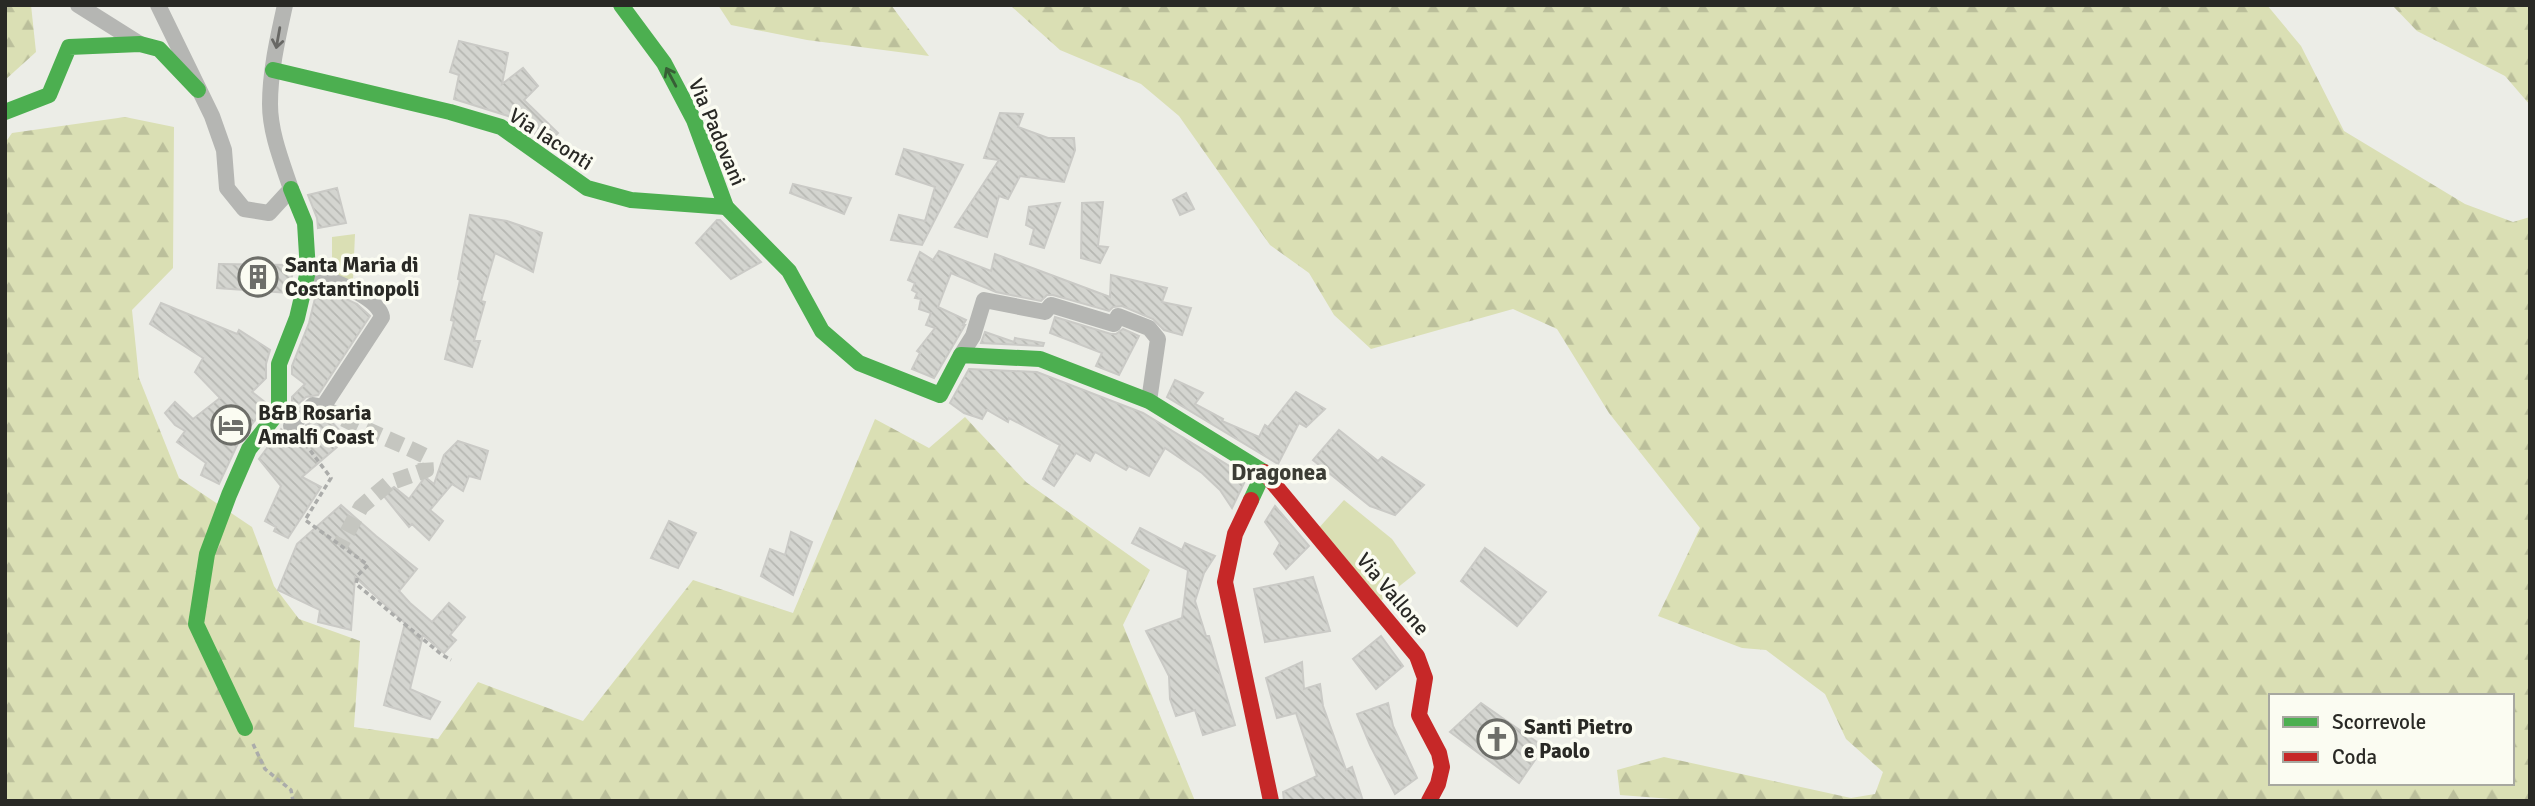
<svg xmlns="http://www.w3.org/2000/svg" width="2535" height="806" viewBox="0 0 2535 806" font-family="Signika,sans-serif">
<style>
.forest{fill:url(#forest-firs);fill-rule:evenodd}
.pitch{fill:#dadfb4}
.building{fill:url(#building-back-hatch);stroke:#cacac6;stroke-width:2}
.lines{fill:none;stroke-linecap:round;stroke-linejoin:round}
.street-tunnel{stroke:#c5c6c0;stroke-width:16;stroke-dasharray:16 8;stroke-linecap:butt}
.path{stroke:#abacaa;stroke-width:3.5;stroke-dasharray:5 3.5;stroke-linecap:butt}
.street{stroke:#b5b6b3;stroke-width:16}
.fast{stroke:#4caf50;stroke-width:16}
.jam{stroke:#c62828;stroke-width:16}
.oneway{stroke:#686865}
.oneway2{stroke:#375f36}
.labels{text-anchor:middle;dominant-baseline:central;stroke-width:7;stroke-linejoin:round;paint-order:stroke}
.street-label{font-size:21px;fill:#292925;stroke:#fbfcf2}
.poi-label{font-size:21px;font-weight:bold;fill:#292925;stroke:#fbfcf2;text-anchor:start}
.neighbourhood-label{font-size:23px;font-weight:bold;fill:#3c3d35;stroke:#fbfcf2}
</style>
<defs>
<pattern id="forest-firs" width="22" height="20" patternUnits="userSpaceOnUse" patternTransform="scale(1.75)"><rect width="22" height="20" fill="#dadfb4"/><path d="M5 1l3.5 6h-7zM16 11l3.5 6h-7z" fill="#bbbf9b"/></pattern>
<pattern id="building-back-hatch" width="6" height="6" patternUnits="userSpaceOnUse" patternTransform="scale(1.75)"><rect width="6" height="6" fill="#d4d5d0"/><path d="M-1 5l2 2M0 0l6 6M5-1l2 2" fill="none" stroke="#b6b7b2"/></pattern>
</defs>
<rect width="100%" height="100%" fill="#ecede7"/>
<g class="forest">
<polygon points="5,5 31,5 36,52 5,80"/>
<polygon points="718,5 891,5 929,56 807,40 731,25"/>
<path d="M 1010,5 L 2267,5 L 2301,46 L 2344,131 L 2465,204 L 2513,222 L 2530,217 L 2530,801 L 1698,801 L 1620,795 L 1617,770 L 1664,757 L 1851,798 L 1875,794 L 1883,772 L 1846,739 L 1825,694 L 1766,650 L 1742,648 L 1658,616 L 1700,528 L 1609,413 L 1557,329 L 1513,309 L 1371,349 L 1334,315 L 1309,273 L 1270,245 L 1179,116 L 1141,84 L 1060,50 ZM 2271,696 L 2512,696 L 2512,783 L 2271,783 Z"/>
<polygon points="2392,5 2530,5 2530,105 2505,76 2417,31"/>
<polygon points="125,117 174,127 173,268 132,310 139,378 179,478 252,527 274,586 299,619 360,641 354,727 438,739 478,682 583,721 693,580 793,613 875,419 929,448 965,417 1026,482 1150,570 1123,625 1195,801 5,801 5,143 12,133"/>
</g>
<g class="pitch">
<polygon points="355,234 353,280 332,278 332,237"/>
<polygon points="1344,500 1392,539 1416,573 1378,603 1317,530"/>
</g>
<g class="building">
<polygon points="459,41 508,53 502,84 523,68 538,86 524,100 558,133 548,143 508,116 454,99 459,75 450,72"/>
<polygon points="1000,113 1023,114 1018,127 1048,138 1074,138 1075,150 1064,182 1020,176 1008,199 999,196 987,237 955,227 999,160 984,158"/>
<polygon points="904,149 963,165 922,245 891,240 899,215 925,221 935,187 896,174"/>
<polygon points="793,184 851,198 844,214 790,193"/>
<polygon points="337,188 346,223 318,228 317,218 308,195"/>
<polygon points="1186,193 1194,209 1180,215 1173,200"/>
<polygon points="1103,202 1098,246 1108,247 1100,263 1081,258 1082,203"/>
<polygon points="1060,203 1044,248 1030,244 1034,229 1026,225 1029,207"/>
<polygon points="470,215 507,221 542,233 533,272 495,253 481,301 485,302 474,341 480,341 472,367 445,359 454,321 451,320 460,280 458,279"/>
<polygon points="717,220 720,220 761,262 731,279 696,243"/>
<polygon points="939,251 991,271 995,254 1110,297 1111,275 1167,288 1162,302 1191,308 1182,335 1164,330 1153,319 1122,306 1113,307 1109,311 1053,295 1047,295 1041,301 996,292 951,273 938,307 966,320 963,325 965,325 934,378 912,369 920,353 917,351 935,328 926,325 931,313 919,309 921,299 915,298 917,293 912,290 915,283 908,280 920,252 933,260"/>
<polygon points="219,264 294,265 289,293 217,288"/>
<polygon points="318,286 357,304 370,316 318,395 306,397 292,410 292,397 305,384 292,374 292,366 309,323"/>
<polygon points="161,303 237,334 239,330 270,350 266,364 266,378 252,392 266,403 266,406 239,441 219,484 201,475 206,463 177,442 185,431 175,425 165,413 175,402 193,419 220,398 195,372 203,358 150,324"/>
<polygon points="1055,317 1111,334 1116,334 1123,329 1139,336 1119,375 1096,366 1102,353 1050,333"/>
<polygon points="985,332 1014,342 1015,338 1044,343 1043,346 981,343"/>
<polygon points="969,369 1037,372 1143,413 1247,477 1232,508 1220,490 1202,473 1165,448 1149,476 1129,466 1126,470 1095,452 1090,461 1076,453 1054,486 1043,479 1060,445 1009,418 1008,422 987,410 982,419 964,413 950,403"/>
<polygon points="1175,380 1203,393 1195,404 1223,419 1222,421 1259,437 1265,425 1268,427 1296,392 1325,409 1306,427 1299,423 1278,464 1167,397"/>
<polygon points="316,416 327,417 345,436 337,447 302,477 321,487 288,538 274,531 276,527 265,521 281,486 259,459 281,429 287,436 294,436"/>
<polygon points="1339,430 1378,461 1382,457 1424,485 1395,515 1370,506 1313,460"/>
<polygon points="458,441 488,451 480,479 469,476 463,491 452,484 430,510 443,521 429,540 412,524 409,527 383,495 394,487 409,499 425,477 434,484 444,455"/>
<polygon points="341,505 376,536 417,569 399,591 410,603 432,622 449,603 465,617 450,635 456,640 444,653 423,635 410,689 440,702 430,719 384,705 405,623 355,577 351,630 318,622 320,610 278,590 297,544"/>
<polygon points="1275,506 1309,546 1286,569 1274,554 1280,543 1265,522"/>
<polygon points="669,521 696,533 678,568 651,558"/>
<polygon points="1140,528 1182,550 1185,543 1215,556 1204,573 1195,601 1206,636 1209,636 1235,725 1203,735 1195,710 1176,716 1170,699 1169,676 1146,631 1182,618 1188,570 1132,543"/>
<polygon points="791,532 812,542 793,595 761,576 770,549 785,555"/>
<polygon points="1485,548 1546,592 1517,626 1461,581"/>
<polygon points="1313,577 1330,631 1265,642 1254,589"/>
<polygon points="1381,636 1403,666 1376,689 1353,659"/>
<polygon points="1302,662 1304,689 1320,684 1323,706 1346,770 1352,767 1363,801 1284,801 1283,792 1317,776 1296,713 1277,718 1266,678"/>
<polygon points="1388,703 1393,726 1417,778 1395,794 1370,745 1357,714"/>
<polygon points="1481,703 1544,747 1519,783 1450,732"/>
</g>
<g class="lines">
<path class="street-tunnel" d="M 323,407 C 355,427 391,439 425,456 L 426,470 L 389,483 L 361,507 L 340,546"/>
<g class="path">
<polyline points="300,437 331,478 305,520 368,565 358,575 356,584 441,654 451,660"/>
<polyline points="253,744 265,769 291,790 293,801"/>
</g>
<g class="street">
<polyline points="78,5 140,44"/>
<path d="M 158,5 L 212,116 L 224,150 L 227,188 L 244,209 L 269,213 L 291,189 C 282,162 270,133 270,104 C 270,71 278,37 285,5"/>
<polyline points="961,355 973,336 984,300 1045,312 1051,305 1114,324 1118,316 1149,328 1158,339 1149,401"/>
<path d="M 291,426 L 313,405 L 323,407 L 382,317 C 378,295 328,280 308,271"/>
</g>
<g class="fast">
<polyline points="621,5 664,63 694,120 726,207 789,271 822,331 859,363 940,395 961,355 1040,359 1149,401 1264,472 1251,500"/>
<polyline points="273,70 450,112 501,127 587,188 631,200 726,207"/>
<polyline points="5,112 49,95 69,47 140,44 159,49 198,90"/>
<polyline points="245,728 196,624 207,554 229,495 249,449 279,411 279,364 297,318 308,271 305,223 291,189"/>
</g>
<g class="jam">
<polyline points="1264,472 1417,656 1425,678 1419,715 1439,753 1442,767 1438,784 1429,801"/>
<polyline points="1251,500 1235,534 1225,582 1271,801"/>
</g>
</g>
<defs><path id="oneway-shaft" d="M-6 0H5M1.5-3L5.5 0L1.5 3" fill="none" stroke-width="1.6" stroke-linecap="round" stroke-linejoin="round" transform="scale(1.75)"/></defs>
<use class="oneway" href="#oneway-shaft" transform="translate(278 38) rotate(100)"/>
<use class="oneway2" href="#oneway-shaft" transform="translate(671 77) rotate(-118)"/>
<defs>
<g id="building-ring" transform="scale(2.0125)"><circle r="9.5" fill="#fbfcf2" stroke="#6d6e69" stroke-width="1.5"/><path d="M-4-6H4V6H1V3H-1V6H-4ZM-2.5-4.3h1.7v1.8h-1.7ZM.8-4.3h1.7v1.8H.8ZM-2.5-1h1.7V.8h-1.7ZM.8-1h1.7V.8H.8Z" fill="#6d6e69"/></g>
<g id="hotel-ring" transform="scale(2.0125)"><circle r="9.5" fill="#fbfcf2" stroke="#6d6e69" stroke-width="1.5"/><path d="M-6-4.5h1.5V1H6V5H4.5V3h-9V5H-6ZM-4 0a1.8 1.8 0 1 1 3.6 0ZM.5 0V-2.5h3Q6-2.5 6 0Z" fill="#6d6e69"/></g>
<g id="church-ring" transform="scale(2.0125)"><circle r="9.5" fill="#fbfcf2" stroke="#6d6e69" stroke-width="1.5"/><path d="M-1.2-6h2.4v3.5h3.3v2.4h-3.3V6h-2.4V-.1h-3.3v-2.4h3.3Z" fill="#6d6e69"/></g>
</defs>
<g fill-rule="evenodd">
<use href="#building-ring" x="258" y="277"/>
<use href="#hotel-ring" x="231" y="425"/>
<use href="#church-ring" x="1497" y="739"/>
</g>
<g class="labels">
<g class="street-label">
<text transform="translate(717 132) rotate(67)">Via Padovani</text>
<text transform="translate(551 139) rotate(33)">Via Iaconti</text>
<text transform="translate(1393 594) rotate(50)">Via Vallone</text>
</g>
<g class="poi-label">
<text x="285" y="265">Santa Maria di<tspan x="285" dy="24">Costantinopoli</tspan></text>
<text x="258" y="413">B&amp;B Rosaria<tspan x="258" dy="24">Amalfi Coast</tspan></text>
<text x="1524" y="727">Santi Pietro<tspan x="1524" dy="24">e Paolo</tspan></text>
</g>
<g class="neighbourhood-label">
<text x="1279" y="472">Dragonea</text>
</g>
</g>
<rect width="2535" height="806" fill="none" stroke="#292925" stroke-width="14"/>
<rect x="2269" y="694" width="245" height="91" fill="#fbfcf2" stroke="#a7a8a0" stroke-width="2"/>
<rect x="2283" y="717" width="35" height="10" fill="#4caf50" stroke="#a7a8a0" stroke-width="2"/>
<text x="2332" y="729" font-size="21" fill="#292925">Scorrevole</text>
<rect x="2283" y="752" width="35" height="10" fill="#c62828" stroke="#a7a8a0" stroke-width="2"/>
<text x="2332" y="764" font-size="21" fill="#292925">Coda</text>
</svg>
